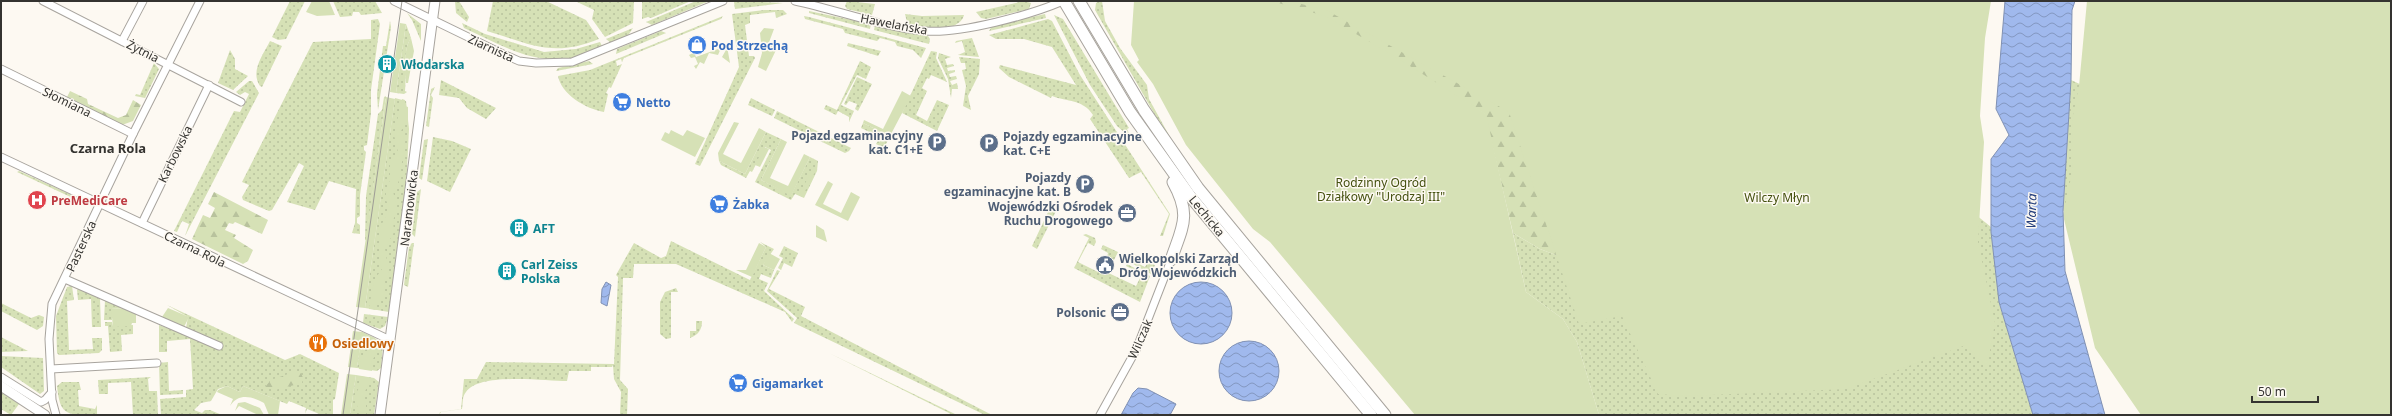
<svg xmlns="http://www.w3.org/2000/svg" width="2392" height="416" viewBox="0 0 2392 416" font-family="'Noto Sans',sans-serif">
<style>
.grass{fill:url(#grass-dots)}
.forest{fill:url(#forest-firs)}
.green{fill:#d6e1b6}
.water{fill:url(#water-waves);stroke:#8091b4}
.lines{fill:none;stroke-linecap:round;stroke-linejoin:round}
.minor-casing{stroke:#a8a49e;stroke-width:9}
.tertiary-casing{stroke:#a8a49e;stroke-width:11}
.primary-casing{stroke:#a8a49e;stroke-width:13}
.minor{stroke:#fff;stroke-width:7}
.tertiary{stroke:#fff;stroke-width:9}
.primary{stroke:#fff;stroke-width:11}
.tram{stroke:#9e9c96;stroke-width:1}
.labels{text-anchor:middle;dominant-baseline:central;stroke-width:3;stroke-linejoin:round;paint-order:stroke}
.street-label{font-size:12px;fill:#343330;stroke:#fdf9f2}
.shop-label{font-size:12px;font-weight:bold;fill:#366cbe;stroke:#fdf9f2;text-anchor:start}
.culture-label{font-size:12px;font-weight:bold;fill:#0d838f;stroke:#fdf9f2;text-anchor:start}
.service-label{font-size:12px;font-weight:bold;fill:#4e5e75;stroke:#fdf9f2;text-anchor:end}
.park-label{font-size:12px;fill:#44500e;stroke:#fdf9f2}
.health-label{font-size:12px;font-weight:bold;fill:#be3a42;stroke:#fdf9f2;text-anchor:start}
.food-label{font-size:12px;font-weight:bold;fill:#c56008;stroke:#fdf9f2;text-anchor:start}
.neighbourhood-label{font-size:13px;font-weight:bold;fill:#343330;stroke:#fdf9f2}
.water-label{font-size:13px;font-style:italic;fill:#26407e;stroke:#fdf9f2}
</style>
<defs>
<pattern id="grass-dots" width="8" height="8" patternUnits="userSpaceOnUse"><rect width="8" height="8" fill="#d6e1b6"/><path d="M2 2h.1M6 6h.1" fill="none" stroke="#b8c29d" stroke-width="1.8" stroke-linecap="round"/></pattern>
<pattern id="forest-firs" width="22" height="20" patternUnits="userSpaceOnUse"><rect width="22" height="20" fill="#d6e1b6"/><path d="M5 1l3.5 6h-7zM16 11l3.5 6h-7z" fill="#b8c29d"/></pattern>
<pattern id="water-waves" width="16" height="10" patternUnits="userSpaceOnUse"><rect width="16" height="10" fill="#a0b9ed"/><path d="M0 5q4-4 8 0t8 0" fill="none" stroke="#8397c0"/></pattern>
</defs>
<rect width="100%" height="100%" fill="#fdf9f2"/>
<g class="grass">
<polygon points="290,1 305,1 286,39 278,40 272,37"/>
<polygon points="333,1 375,1 382,13 361,15 359,12 353,12 352,16 340,17"/>
<polygon points="455,1 459,1 469,17 467,22 456,13"/>
<path d="M 493,1 L 546,1 L 586,20 L 599,39 C 553,58 530,44 487,31 Z"/>
<polygon points="575,1 634,1 633,23 605,37 592,19 594,10"/>
<polygon points="642,1 691,1 651,18 648,17 642,19"/>
<polygon points="696,1 709,1 652,25 646,22"/>
<polygon points="744,1 783,3 735,9 734,2"/>
<polygon points="847,1 875,4 872,15 847,9 845,6"/>
<polygon points="1024,1 1031,3 1029,9 986,19 981,18 976,12"/>
<polygon points="1099,1 1102,1 1105,21 1120,48 1147,85 1149,99 1175,146 1155,115 1095,10 1096,3"/>
<polygon points="764,10 783,10 787,14 776,18 775,12 750,15 750,23 745,25 749,56 754,56 755,58 700,166 695,164 739,67 732,14"/>
<polygon points="809,11 871,24 870,29 809,13"/>
<polygon points="407,13 421,24 421,41 412,20"/>
<path d="M 905,14 L 922,16 L 964,15 C 960,33 917,32 907,22 Z"/>
<polygon points="1045,14 1046,18 989,31 992,26"/>
<polygon points="1054,15 1063,19 1129,128 1127,129 1132,139 1117,126 1090,85"/>
<path d="M 723,16 L 721,19 L 624,58 L 622,62 L 621,59 L 616,61 L 617,66 L 622,64 L 611,88 L 609,87 L 606,93 L 608,94 L 604,112 C 586,109 561,94 558,76 L 590,70 Z"/>
<polygon points="804,16 809,17 926,48 921,58 913,50 897,46 895,42 880,38 877,41 845,33 843,29 805,19"/>
<path d="M 1048,19 L 1052,21 L 1080,75 L 1170,214 L 1163,236 L 1160,236 L 1169,214 L 1141,172 L 1129,178 L 1090,119 L 1093,115 C 1083,99 1067,102 1052,96 L 1051,98 L 1009,77 L 999,68 L 1000,65 L 1076,85 L 1052,47 L 1024,39 L 996,39 L 989,35 Z"/>
<polygon points="371,20 378,19 380,24 371,90 371,113 367,145 364,146 364,150 366,152 360,195 360,216 357,218 357,223 360,225 360,234 352,233 355,223 356,189 329,181 315,210 287,202 304,166 299,163 272,210 269,211 243,200 242,197 249,185 242,182 313,42 371,39"/>
<polygon points="390,21 391,27 378,110 377,94 383,46 386,46"/>
<path d="M 462,23 L 485,34 L 544,52 L 576,49 L 600,42 L 602,46 C 592,50 581,57 570,58 C 532,65 497,43 464,28 Z"/>
<path d="M 406,24 L 411,38 C 402,50 407,76 405,91 L 407,92 L 404,94 L 396,93 Z"/>
<polygon points="875,25 928,36 930,39 929,44 874,30"/>
<polygon points="633,28 627,37 611,43 606,39"/>
<polygon points="661,31 666,33 616,54 617,49"/>
<polygon points="972,38 979,57 958,55 965,52 962,41 955,43 956,41"/>
<path d="M 270,41 L 282,46 L 262,87 L 260,86 C 250,71 263,55 270,41 Z"/>
<polygon points="848,43 881,51 878,56 847,46"/>
<polygon points="230,50 235,59 235,69 248,76 233,90 218,83"/>
<polygon points="931,51 937,52 936,58 947,82 931,75 929,79 927,78 922,88 927,91 916,115 927,121 937,100 949,105 937,131 902,113"/>
<polygon points="939,53 951,57 945,59 947,65 953,64 954,66 947,68 948,71 955,70 955,72 949,74 950,77 956,76 957,79 950,81 952,85 957,83 958,89 952,89 951,98 948,79 938,58"/>
<polygon points="959,57 980,59 979,74 968,96 971,110 963,106 966,86 962,70 966,69 965,63 961,63"/>
<polygon points="589,61 593,64 556,71 558,68"/>
<polygon points="860,61 871,67 866,79 857,75 841,105 854,111 849,122 849,117 838,111 836,115 824,109 826,105 837,110"/>
<polygon points="154,63 159,69 145,98 135,96 136,94 140,95"/>
<polygon points="857,77 872,84 858,111 855,109 857,104 849,101 846,105 844,104"/>
<polygon points="441,80 496,108 486,119 467,108 459,98 439,95"/>
<polygon points="2071,80 2097,92 2094,204 2063,211"/>
<polygon points="249,81 252,81 259,93 185,236 189,224 182,221 177,232 174,231 234,111 240,112 249,94 245,92 240,95 236,92"/>
<polygon points="435,87 431,95 433,98 429,127 426,126 431,89"/>
<polygon points="386,96 366,240 365,240 366,196 378,114 382,110 384,97"/>
<polygon points="395,98 406,101 409,129 406,190 389,312 365,308"/>
<polygon points="751,98 775,110 772,116 748,105"/>
<polygon points="777,111 821,133 817,139 774,118"/>
<polygon points="863,123 890,136 884,148 876,144 880,137 861,128"/>
<polygon points="766,132 781,139 761,180 791,195 810,157 818,161 817,171 804,198 795,194 791,200 755,182 771,150 765,147 752,172 750,171 746,178 721,165 719,161 745,174"/>
<polygon points="823,134 851,148 849,151 845,153 820,141"/>
<polygon points="433,137 452,141 471,149 450,192 427,181"/>
<polygon points="428,139 422,180 419,178 424,140"/>
<polygon points="19,171 83,200 77,200 17,172"/>
<polygon points="421,189 415,237 412,234 417,192"/>
<polygon points="1965,206 1991,227 1999,302 2033,415 1599,415 1577,342 1563,319 1526,292 1513,233 1540,249 1561,257"/>
<polygon points="1053,209 1057,209 1037,249 1032,246 1049,210"/>
<polygon points="1086,234 1095,238 1096,242 1094,246 1088,243 1078,262 1098,272 1100,269 1136,286 1142,274 1126,266 1127,264 1150,276 1140,302 1074,268 1089,238 1083,235"/>
<path d="M 671,241 L 750,280 L 766,247 L 760,242 L 774,249 L 763,265 L 774,270 L 771,278 L 761,274 L 759,279 L 768,283 L 764,291 L 794,319 L 792,322 L 785,312 L 676,264 L 634,264 L 633,278 L 623,278 L 620,380 L 628,389 L 627,415 L 620,415 L 621,392 L 614,379 L 613,365 L 612,367 L 591,367 L 591,371 L 569,371 L 567,381 C 545,381 480,372 466,392 C 462,396 463,404 462,409 L 441,412 L 439,415 L 440,412 L 461,409 L 464,379 L 477,379 L 486,362 L 614,364 L 618,277 L 616,275 L 634,243 L 661,258 L 666,256 Z"/>
<polygon points="412,243 414,243 408,287 404,285 409,246"/>
<polygon points="1103,245 1118,252 1114,260 1107,257 1108,253 1101,249"/>
<polygon points="784,246 798,253 792,267 784,263 781,270 778,268 783,258 779,256"/>
<polygon points="1133,261 1145,267 1148,262 1155,265 1151,274 1133,264"/>
<polygon points="777,270 780,271 769,289 805,307 801,316 992,415 985,415 794,323 797,318 767,291"/>
<polygon points="72,286 74,300 67,301 69,350 93,349 92,338 102,338 102,350 99,353 59,355 57,353 56,316 67,287"/>
<polygon points="79,288 100,299 101,327 92,327 91,299 78,300 77,290"/>
<polygon points="676,288 678,292 671,292 671,338 666,339 660,334 660,302 665,292"/>
<polygon points="105,300 125,309 112,308 112,320 104,320"/>
<polygon points="1,303 31,318 39,315 44,317 43,326 37,330 1,311"/>
<polygon points="167,305 285,360 300,354 339,373 335,399 333,400 333,415 322,415 307,409 305,414 306,408 289,401 287,404 243,386 240,392 227,386 218,389 211,401 201,403 194,410 202,413 205,410 210,410 222,415 161,415 160,399 186,397 186,390 193,389 190,339 167,341 167,352 159,352 159,325 222,349 219,342 186,328 188,317"/>
<polygon points="364,314 388,317 385,326 380,329 363,323"/>
<path d="M 696,321 L 702,321 C 702,330 698,335 690,338 L 690,331 L 696,331 Z"/>
<polygon points="105,322 112,322 113,326 133,325 133,334 121,335 122,351 110,352 108,326 105,326"/>
<polygon points="362,332 378,340 383,346 381,368 377,371 357,368"/>
<polygon points="1,337 28,351 1,352"/>
<polygon points="829,353 957,415 953,415"/>
<polygon points="1,356 43,358 44,391 40,394 1,367"/>
<polygon points="168,362 169,391 183,390 183,394 160,395 159,363"/>
<polygon points="356,375 374,378 379,382 374,415 350,415"/>
<polygon points="151,377 148,379 149,391 157,391 158,415 133,415 131,382 108,383 108,394 99,394 98,380"/>
<path d="M 62,382 L 79,382 L 81,390 L 78,390 L 79,406 L 95,409 L 97,405 L 97,415 C 66,415 60,416 57,386 Z"/>
<polygon points="1,392 19,404 11,415 1,409"/>
</g>
<g class="forest">
<polygon points="1271,1 1520,1 1561,257 1540,249 1513,233 1485,114 1368,42"/>
<polygon points="70,91 87,99 88,104 118,118 126,115 133,100 141,105 133,121 122,125 67,97"/>
<polygon points="214,192 268,220 262,234 235,222 233,224 229,223 225,230 236,235 234,238 253,250 248,261 243,264 192,239 203,215 210,218 215,208 208,204"/>
<polygon points="294,372 301,373 303,378 302,383 275,390 265,387 271,380"/>
</g>
<g class="green">
<polygon points="312,1 329,1 335,15 317,16 306,12"/>
<polygon points="1134,1 1271,1 1325,16 1394,56 1486,114 1526,292 1563,319 1577,342 1599,415 1415,415 1270,242 1253,229 1186,145 1153,84 1137,62 1139,60 1131,45"/>
<polygon points="1290,1 1991,1 1985,38 1980,116 1984,142 1978,242 1995,323 1987,367 1966,345 1846,389 1687,396 1658,394 1622,316 1579,324 1509,112 1328,11"/>
<polygon points="2087,1 2391,1 2391,415 2141,415 2095,348 2063,215 2072,173 2073,115 2079,86"/>
<polygon points="400,23 406,24 396,93 390,92"/>
<polygon points="764,28 774,29 768,45 777,48 766,71 758,67 762,53 760,33"/>
<path d="M 411,38 L 414,51 L 408,83 L 406,83 C 404,72 404,46 411,38 Z"/>
<polygon points="691,45 696,57 726,46 727,46 730,63 722,57 726,50 721,48 718,55 709,53 704,64 700,62 696,69 694,66 698,64 695,57 691,58 689,55 693,53"/>
<polygon points="902,91 911,96 890,136 863,123 864,120 883,129"/>
<polygon points="386,97 395,99 365,308 356,307"/>
<path d="M 402,99 L 405,100 L 405,106 L 408,107 L 408,119 L 401,131 C 407,143 404,150 402,162 C 399,175 403,177 393,191 L 397,209 L 393,221 L 394,232 L 385,249 L 389,273 L 384,280 L 385,292 L 376,306 L 377,310 L 369,309 L 369,307 L 374,280 L 382,269 C 377,253 377,223 390,211 L 386,200 L 386,189 L 390,180 L 390,163 L 398,152 L 394,135 Z"/>
<polygon points="734,122 739,123 723,154 741,163 759,128 766,132 745,174 719,161 718,153"/>
<polygon points="671,130 683,136 687,130 705,138 695,157 661,140 665,132 669,134"/>
<polygon points="781,139 787,142 770,178 788,186 804,154 810,157 791,196 761,180"/>
<polygon points="764,147 769,149 760,167 755,165"/>
<polygon points="812,170 815,172 802,197 799,195"/>
<polygon points="828,181 833,184 823,204 841,213 851,192 860,197 848,221 815,205"/>
<polygon points="816,225 824,230 827,242 816,237"/>
<polygon points="759,243 766,247 752,277 736,270 746,270"/>
<polygon points="769,253 780,259 774,270 763,265"/>
<polygon points="111,308 125,309 136,314 136,323 132,323 131,326 113,327"/>
<polygon points="168,308 189,317 184,327 162,317"/>
<polygon points="353,331 362,332 375,338 377,353 371,362 372,371 359,369 361,360 369,350 362,335 357,368 348,367"/>
<polygon points="347,374 356,375 350,415 341,415"/>
<polygon points="359,376 372,378 362,397 366,404 366,415 359,415 355,395 360,386"/>
<path d="M 227,386 L 240,392 L 243,386 L 280,401 L 278,415 L 269,415 L 264,403 C 253,397 239,392 230,406 L 233,399 L 217,392 L 218,390 Z"/>
<polygon points="245,402 260,408 264,415 258,415 239,406 235,411 238,403"/>
</g>
<g class="water">
<polygon points="2005,1 2075,1 2072,10 2071,80 2063,211 2065,271 2105,415 2033,415 1999,302 1991,232 1991,159 2009,135 1996,109"/>
<polygon points="606,282 611,285 607,306 601,303 602,289"/>
<circle cx="1201" cy="313" r="31"/>
<circle cx="1249" cy="371" r="30"/>
<polygon points="1138,388 1147,389 1176,404 1170,415 1121,415 1133,393"/>
</g>
<g class="lines">
<g class="minor-casing">
<g id="minor">
<polyline points="43,1 241,102"/>
<polyline points="394,1 503,54 519,61 536,63 572,62 723,1"/>
<path d="M 795,1 C 838,10 881,27 925,31 C 961,34 1030,15 1063,1"/>
<polyline points="122,41 143,1"/>
<polyline points="1,69 133,134"/>
<polyline points="1,157 390,340"/>
<polyline points="142,223 209,85"/>
<polyline points="65,279 219,346"/>
<polyline points="51,369 157,363"/>
<polyline points="1,377 41,402 45,400 52,392"/>
<polyline points="56,415 52,400 49,339 52,304 133,134 200,1"/>
<polyline points="1100,415 1136,350 1171,260"/>
</g>
</g>
<g class="tertiary-casing">
<g id="tertiary">
<polyline points="1,386 45,415"/>
<polyline points="380,415 435,1"/>
</g>
</g>
<g class="primary-casing">
<g id="primary">
<polyline points="1064,1 1130,112 1190,196 1371,415"/>
<polyline points="1079,1 1144,110 1198,188 1385,415"/>
<path d="M 1171,260 C 1182,227 1192,216 1173,182"/>
</g>
</g>
<use href="#minor" class="minor"/>
<use href="#tertiary" class="tertiary"/>
<use href="#primary" class="primary"/>
<polyline class="tram" points="343,415 402,1"/>
</g>
<defs>
<g id="shop-disc" transform="scale(1)"><circle r="9.5" fill="#3f7fe0" stroke="#fdf9f2"/><path d="M-5-2.5h2.3a2.7 3.5 0 0 1 5.4 0H5L5.5 6h-11ZM-1.5-2.5h3a1.5 2.3 0 0 0-3 0Z" fill="#fff"/></g>
<g id="building-disc" transform="scale(1)"><circle r="9.5" fill="#0f9aa8" stroke="#fdf9f2"/><path d="M-4-6H4V6H1V3H-1V6H-4ZM-2.5-4.3h1.7v1.8h-1.7ZM.8-4.3h1.7v1.8H.8ZM-2.5-1h1.7V.8h-1.7ZM.8-1h1.7V.8H.8Z" fill="#fff"/></g>
<g id="supermarket-disc" transform="scale(1)"><circle r="9.5" fill="#3f7fe0" stroke="#fdf9f2"/><path d="M-6-5.5h2.5l.6 2H6L4.5 2H-2.5L-4.4-4H-6ZM-1.5 3.2a1.3 1.3 0 1 0 .1 0ZM3 3.2a1.3 1.3 0 1 0 .1 0Z" fill="#fff"/></g>
<g id="parking-disc" transform="scale(1)"><circle r="9.5" fill="#5c6f8a" stroke="#fdf9f2"/><path d="M-3.5-5.5H1a3.5 3.5 0 0 1 0 7H-1V5.5H-3.5ZM-1-3.4V-.6H.8a1.4 1.4 0 0 0 0-2.8Z" fill="#fff"/></g>
<g id="hospital-disc" transform="scale(1)"><circle r="9.5" fill="#e0444e" stroke="#fdf9f2"/><path d="M-5-5h3v3.5h4V-5h3V5h-3V1.5h-4V5h-3Z" fill="#fff"/></g>
<g id="office-disc" transform="scale(1)"><circle r="9.5" fill="#5c6f8a" stroke="#fdf9f2"/><path d="M-6-3h4V-5.5h4V-3h4V5H-6ZM-1-4.5V-3h2v-1.5ZM-6 0V1H6V0Z" fill="#fff"/></g>
<g id="civic-disc" transform="scale(1)"><circle r="9.5" fill="#5c6f8a" stroke="#fdf9f2"/><path d="M-.6-6.5H3V-4.5H.6V-3L4-1V1h2V6H-6V1h2V-1L-.6-3ZM-1.2 2.5V6h2.4V2.5Z" fill="#fff"/></g>
<g id="restaurant-disc" transform="scale(1)"><circle r="9.5" fill="#e8710a" stroke="#fdf9f2"/><path d="M-5-6h1v4h1v-4h1v4h1v-4h1v5L-1.5 .5V6h-2V.5L-5-1ZM5-6V6H3V1.5H1.5Q1.5-4 5-6Z" fill="#fff"/></g>
</defs>
<g fill-rule="evenodd">
<use href="#shop-disc" x="697" y="45"/>
<use href="#building-disc" x="387" y="64"/>
<use href="#supermarket-disc" x="622" y="102"/>
<use href="#parking-disc" x="937" y="142"/>
<use href="#parking-disc" x="989" y="143"/>
<use href="#parking-disc" x="1085" y="184"/>
<use href="#hospital-disc" x="37" y="200"/>
<use href="#supermarket-disc" x="719" y="204"/>
<use href="#office-disc" x="1127" y="213"/>
<use href="#building-disc" x="519" y="228"/>
<use href="#civic-disc" x="1105" y="265"/>
<use href="#building-disc" x="507" y="271"/>
<use href="#office-disc" x="1120" y="312"/>
<use href="#restaurant-disc" x="318" y="343"/>
<use href="#supermarket-disc" x="738" y="383"/>
</g>
<g class="labels">
<g class="street-label">
<text transform="translate(894 24) rotate(11)">Hawelańska</text>
<text transform="translate(491 48) rotate(25)">Ziarnista</text>
<text transform="translate(143 51) rotate(27)">Żytnia</text>
<text transform="translate(67 102) rotate(26)">Słomiana</text>
<text transform="translate(175 154) rotate(-64)">Karbowska</text>
<text transform="translate(409 208) rotate(-83)">Naramowicka</text>
<text transform="translate(1207 216) rotate(51)">Lechicka</text>
<text transform="translate(81 246) rotate(-65)">Pasterska</text>
<text transform="translate(195 249) rotate(26)">Czarna Rola</text>
<text transform="translate(1140 339) rotate(-66)">Wilczak</text>
</g>
<g class="shop-label">
<text x="711" y="45">Pod Strzechą</text>
<text x="636" y="102">Netto</text>
<text x="733" y="204">Żabka</text>
<text x="752" y="383">Gigamarket</text>
</g>
<g class="culture-label">
<text x="401" y="64">Włodarska</text>
<text x="533" y="228">AFT</text>
<text x="521" y="264">Carl Zeiss<tspan x="521" dy="14">Polska</tspan></text>
</g>
<g class="service-label">
<text x="923" y="135">Pojazd egzaminacyjny<tspan x="923" dy="14">kat. C1+E</tspan></text>
<text x="1003" y="136" text-anchor="start">Pojazdy egzaminacyjne<tspan x="1003" dy="14">kat. C+E</tspan></text>
<text x="1071" y="177">Pojazdy<tspan x="1071" dy="14">egzaminacyjne kat. B</tspan></text>
<text x="1113" y="206">Wojewódzki Ośrodek<tspan x="1113" dy="14">Ruchu Drogowego</tspan></text>
<text x="1119" y="258" text-anchor="start">Wielkopolski Zarząd<tspan x="1119" dy="14">Dróg Wojewódzkich</tspan></text>
<text x="1106" y="312">Polsonic</text>
</g>
<g class="park-label">
<text x="1381" y="182">Rodzinny Ogród<tspan x="1381" dy="14">Działkowy "Urodzaj III"</tspan></text>
<text x="1777" y="197">Wilczy Młyn</text>
</g>
<g class="health-label">
<text x="51" y="200">PreMediCare</text>
</g>
<g class="food-label">
<text x="332" y="343">Osiedlowy</text>
</g>
<g class="neighbourhood-label">
<text x="108" y="148">Czarna Rola</text>
</g>
<g class="water-label">
<text transform="translate(2031 211) rotate(-88)">Warta</text>
</g>
</g>
<rect width="2392" height="416" fill="none" stroke="#343330" stroke-width="4"/>
<path d="M2252 396v6h66v-6" fill="none" stroke="#343330" stroke-width="2"/>
<text x="2258" y="396" font-size="12" fill="#343330" stroke="#fdf9f2" stroke-width="3" paint-order="stroke">50 m</text>
</svg>
